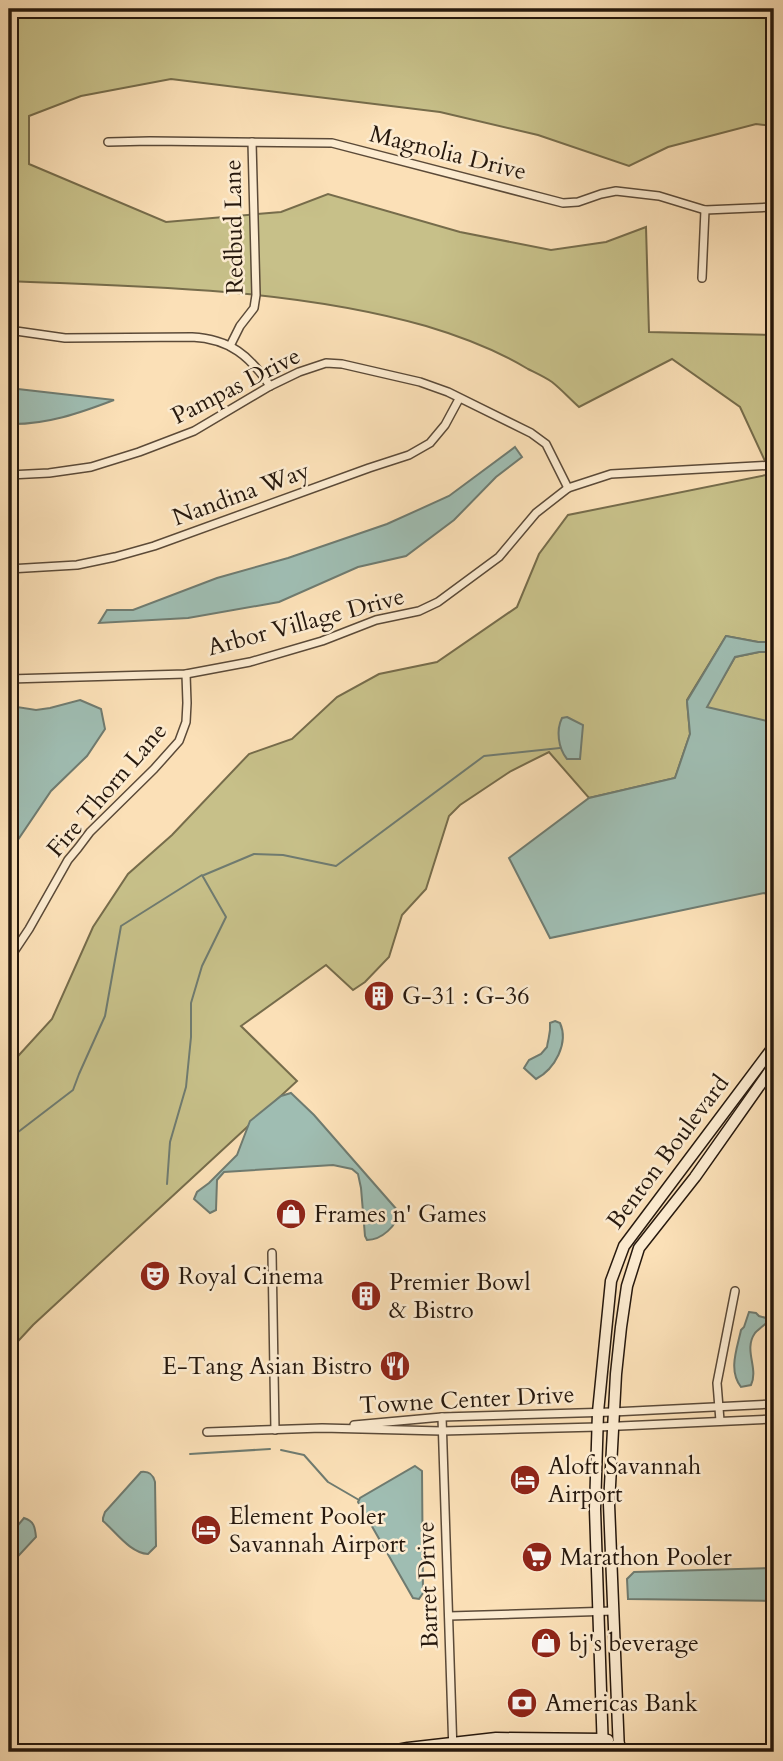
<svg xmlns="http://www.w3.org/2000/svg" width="783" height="1761" viewBox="0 0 783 1761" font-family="Cardo,serif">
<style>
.green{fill:#c7c089;stroke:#766c4b;stroke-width:2}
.water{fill:#9fbdb2;stroke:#6f7b70;stroke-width:2}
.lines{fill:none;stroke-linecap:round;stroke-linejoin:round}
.stream{stroke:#6f7b70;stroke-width:2}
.street-casing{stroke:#5b4a38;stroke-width:10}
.secondary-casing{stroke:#26180d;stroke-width:13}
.street{stroke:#fcebd0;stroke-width:7}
.secondary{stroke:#fcebd0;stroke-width:10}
.labels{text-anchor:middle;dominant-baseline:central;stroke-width:5;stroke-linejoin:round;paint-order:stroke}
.street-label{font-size:24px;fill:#26180d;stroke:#fcebd0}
.poi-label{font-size:24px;fill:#26180d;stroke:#fcebd0;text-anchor:start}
</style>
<rect width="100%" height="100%" fill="#fbe0b7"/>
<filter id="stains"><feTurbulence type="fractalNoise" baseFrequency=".00286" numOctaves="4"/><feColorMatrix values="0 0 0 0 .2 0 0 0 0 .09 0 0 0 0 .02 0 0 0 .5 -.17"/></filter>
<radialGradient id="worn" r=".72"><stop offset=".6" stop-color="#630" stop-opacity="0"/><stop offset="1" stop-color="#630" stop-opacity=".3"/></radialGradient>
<g class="green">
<path d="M 9,9 L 774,9 L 774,126 L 756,124 L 668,147 L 629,166 L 538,135 L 440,112 L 171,79 L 81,96 L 29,116 L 29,164 L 166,222 L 281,212 L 328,194 L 460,232 L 551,250 L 606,242 L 646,227 L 649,332 L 774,335 L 774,642 L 758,642 L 726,636 L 687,700 L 690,734 L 675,778 L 589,798 L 549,752 L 511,771 L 460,805 L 449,816 L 426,889 L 402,915 L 389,957 L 365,982 L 353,990 L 326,965 L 241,1026 L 297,1081 L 33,1325 L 9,1351 L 9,1066 L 52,1019 L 93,927 L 128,874 L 172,835 L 249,754 L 292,739 L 337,697 L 379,674 L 437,662 L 517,607 L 539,554 L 568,515 L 771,474 L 740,407 L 672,359 L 579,407 C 570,399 561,389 552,382 C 545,377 536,373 528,369 C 495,349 463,337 426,326 C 291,288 148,287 9,281 Z"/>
<polygon points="759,652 774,652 774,746 706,707 735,657"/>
</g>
<g class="water">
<path d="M 9,388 L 114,400 C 80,413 46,425 9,424 Z"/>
<polygon points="515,447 522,457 496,477 454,520 406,556 358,567 279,602 188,618 99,623 107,610 133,610 217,578 288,558 387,524 449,496"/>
<polygon points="726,636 758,642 774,642 774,652 759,652 735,657 707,707 767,721 774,746 774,897 764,893 550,938 509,858 589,798 675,778 690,734 687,701"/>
<polygon points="80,700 101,709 105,729 87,756 51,791 9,853 9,710 11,706 36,710 50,708"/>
<path d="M 567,717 L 583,725 L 580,759 L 567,759 C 558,748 556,730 562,718 Z"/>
<path d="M 555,1021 L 560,1023 C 569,1043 555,1069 536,1079 L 524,1068 L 529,1060 L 541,1054 L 547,1047 C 548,1038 551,1034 550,1023 Z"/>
<path d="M 291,1093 L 314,1115 L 398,1211 C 398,1226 381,1240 367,1240 L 365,1236 L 361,1188 L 358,1174 L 352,1169 L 333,1165 L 224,1172 L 217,1180 L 216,1210 L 210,1213 L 194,1199 L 197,1192 L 209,1183 L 237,1155 L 250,1121 L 281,1096 Z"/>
<path d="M 749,1312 L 756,1313 L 759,1316 L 766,1318 L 769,1321 C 764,1325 759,1329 755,1333 C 743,1350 759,1368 751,1385 L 741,1387 C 728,1370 737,1349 741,1330 L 744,1327 Z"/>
<polygon points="415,1466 422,1471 423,1593 419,1599 413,1598 358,1502 360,1498"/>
<path d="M 141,1472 C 149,1471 153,1474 155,1482 L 156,1546 L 148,1554 C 130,1553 116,1532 103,1521 L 103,1518 L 105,1512 Z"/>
<path d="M 24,1518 C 34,1521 35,1527 36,1537 L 9,1566 L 9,1536 Z"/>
<polygon points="774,1568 774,1601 628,1599 627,1579 634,1572"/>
</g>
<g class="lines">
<g class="stream">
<polyline points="204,875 254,854 283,855 336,866 484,756 560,748"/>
<polyline points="9,1139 73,1090 79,1074 105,1016 121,926 202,875 226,917 202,966 191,1003 191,1037 186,1087 170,1142 167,1184"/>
<polyline points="281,1450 304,1455 328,1482 359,1500"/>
<polyline points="190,1454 270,1449"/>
</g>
<g class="street-casing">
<g id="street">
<polyline points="108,142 150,141 332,143 563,203 578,202 601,194 616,191 659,196 705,210 774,207"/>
<polyline points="702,278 705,210"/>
<path d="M 9,330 L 65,338 L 192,337 C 230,339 250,356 270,386"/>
<polyline points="230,346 240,326 254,308 256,295 252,142"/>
<polyline points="9,475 49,473 91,467 139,452 194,431 270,386 299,372 326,363 342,364 420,382 448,392 531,433 546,444 568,488"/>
<polyline points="9,569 77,565 115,557 154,546 369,468 409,455 430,443 445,425 459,399"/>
<polyline points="9,679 186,674 250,662 322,641 376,620 419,611 438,602 499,557 536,513 568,488 611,474 774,465"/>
<polyline points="9,959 29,929 68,860 78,848 90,832 154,769 179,741 186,722 187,703 186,674"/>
<polyline points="272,1253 275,1430"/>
<polyline points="442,1417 453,1752"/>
<polyline points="720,1421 717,1383 735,1291"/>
<polyline points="354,1425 442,1417 613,1412 774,1404"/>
<polyline points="207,1432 322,1428 442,1431 598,1427 774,1419"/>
<polyline points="449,1616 613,1611"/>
</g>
</g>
<g class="secondary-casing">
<g id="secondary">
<polyline points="387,1752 408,1748 496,1738 603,1739 608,1740"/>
<polyline points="475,1752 534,1750 603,1751 619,1744"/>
<polyline points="603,1752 595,1509 598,1412 611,1281 624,1246 774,1046"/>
<polyline points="619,1752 609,1504 616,1374 621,1327 627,1286 639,1248 695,1177 774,1065"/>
</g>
</g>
<use href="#street" class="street"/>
<use href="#secondary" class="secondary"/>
</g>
<defs>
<g id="building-disc" transform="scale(1.575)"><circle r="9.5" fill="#8f2418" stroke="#fcebd0"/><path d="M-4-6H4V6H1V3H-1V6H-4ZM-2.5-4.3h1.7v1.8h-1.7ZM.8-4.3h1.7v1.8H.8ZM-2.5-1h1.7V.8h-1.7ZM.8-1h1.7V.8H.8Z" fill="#fff"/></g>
<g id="shop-disc" transform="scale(1.575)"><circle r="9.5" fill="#8f2418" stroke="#fcebd0"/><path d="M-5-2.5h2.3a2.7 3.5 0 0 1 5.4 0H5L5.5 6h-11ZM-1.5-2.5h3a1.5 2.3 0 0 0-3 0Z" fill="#fff"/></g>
<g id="theatre-disc" transform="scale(1.575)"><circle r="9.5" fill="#8f2418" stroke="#fcebd0"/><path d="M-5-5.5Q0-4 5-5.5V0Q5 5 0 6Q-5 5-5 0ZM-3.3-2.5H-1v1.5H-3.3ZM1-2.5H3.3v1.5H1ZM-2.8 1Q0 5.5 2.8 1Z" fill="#fff"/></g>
<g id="restaurant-disc" transform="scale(1.575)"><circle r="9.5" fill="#8f2418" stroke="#fcebd0"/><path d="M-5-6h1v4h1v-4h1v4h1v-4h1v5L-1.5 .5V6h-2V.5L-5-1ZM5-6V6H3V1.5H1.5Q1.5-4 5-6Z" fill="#fff"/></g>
<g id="hotel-disc" transform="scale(1.575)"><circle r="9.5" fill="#8f2418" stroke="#fcebd0"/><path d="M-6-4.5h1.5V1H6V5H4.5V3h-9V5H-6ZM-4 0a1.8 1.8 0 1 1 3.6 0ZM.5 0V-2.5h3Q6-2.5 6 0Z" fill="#fff"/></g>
<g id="supermarket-disc" transform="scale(1.575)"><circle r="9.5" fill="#8f2418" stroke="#fcebd0"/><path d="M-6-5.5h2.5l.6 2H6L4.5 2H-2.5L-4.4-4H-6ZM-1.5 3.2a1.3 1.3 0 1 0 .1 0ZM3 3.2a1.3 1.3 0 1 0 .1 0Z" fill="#fff"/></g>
<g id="bank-disc" transform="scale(1.575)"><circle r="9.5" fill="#8f2418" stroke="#fcebd0"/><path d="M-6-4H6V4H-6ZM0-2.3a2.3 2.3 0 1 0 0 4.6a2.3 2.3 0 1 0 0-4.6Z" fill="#fff"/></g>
</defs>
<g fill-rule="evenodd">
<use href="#building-disc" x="379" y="996"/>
<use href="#shop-disc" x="291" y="1214"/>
<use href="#theatre-disc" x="155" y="1276"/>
<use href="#building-disc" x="366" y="1296"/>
<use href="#restaurant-disc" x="395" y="1366"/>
<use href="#hotel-disc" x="525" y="1480"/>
<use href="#hotel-disc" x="206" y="1530"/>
<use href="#supermarket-disc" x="537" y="1557"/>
<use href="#shop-disc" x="546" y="1643"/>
<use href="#bank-disc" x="522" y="1703"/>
</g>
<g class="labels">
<g class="street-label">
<text transform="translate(448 153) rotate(14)">Magnolia Drive</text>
<text transform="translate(234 227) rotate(-91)">Redbud Lane</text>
<text transform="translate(236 386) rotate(-27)">Pampas Drive</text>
<text transform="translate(241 494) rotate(-20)">Nandina Way</text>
<text transform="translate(306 622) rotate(-15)">Arbor Village Drive</text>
<text transform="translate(107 790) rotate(-49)">Fire Thorn Lane</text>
<text transform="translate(668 1152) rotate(-53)">Benton Boulevard</text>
<text transform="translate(467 1400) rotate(-3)">Towne Center Drive</text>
<text transform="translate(428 1585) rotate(-92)">Barret Drive</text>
</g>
<g class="poi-label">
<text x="402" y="996">G-31 : G-36</text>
<text x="314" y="1214">Frames n' Games</text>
<text x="178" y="1276">Royal Cinema</text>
<text x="389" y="1282">Premier Bowl<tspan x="389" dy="28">&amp; Bistro</tspan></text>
<text x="372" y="1366" text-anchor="end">E-Tang Asian Bistro</text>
<text x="548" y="1466">Aloft Savannah<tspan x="548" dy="28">Airport</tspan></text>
<text x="229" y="1516">Element Pooler<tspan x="229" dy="28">Savannah Airport</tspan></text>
<text x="560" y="1557">Marathon Pooler</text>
<text x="569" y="1643">bj's beverage</text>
<text x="545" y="1703">Americas Bank</text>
</g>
</g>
<rect width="783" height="1761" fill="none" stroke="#fbe0b7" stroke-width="35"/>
<rect x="10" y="10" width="762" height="1740" fill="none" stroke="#26180d" stroke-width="3.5"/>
<rect x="18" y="18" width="748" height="1726" fill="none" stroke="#26180d" stroke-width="2"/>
<rect width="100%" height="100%" filter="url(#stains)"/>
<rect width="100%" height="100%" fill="url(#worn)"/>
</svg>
